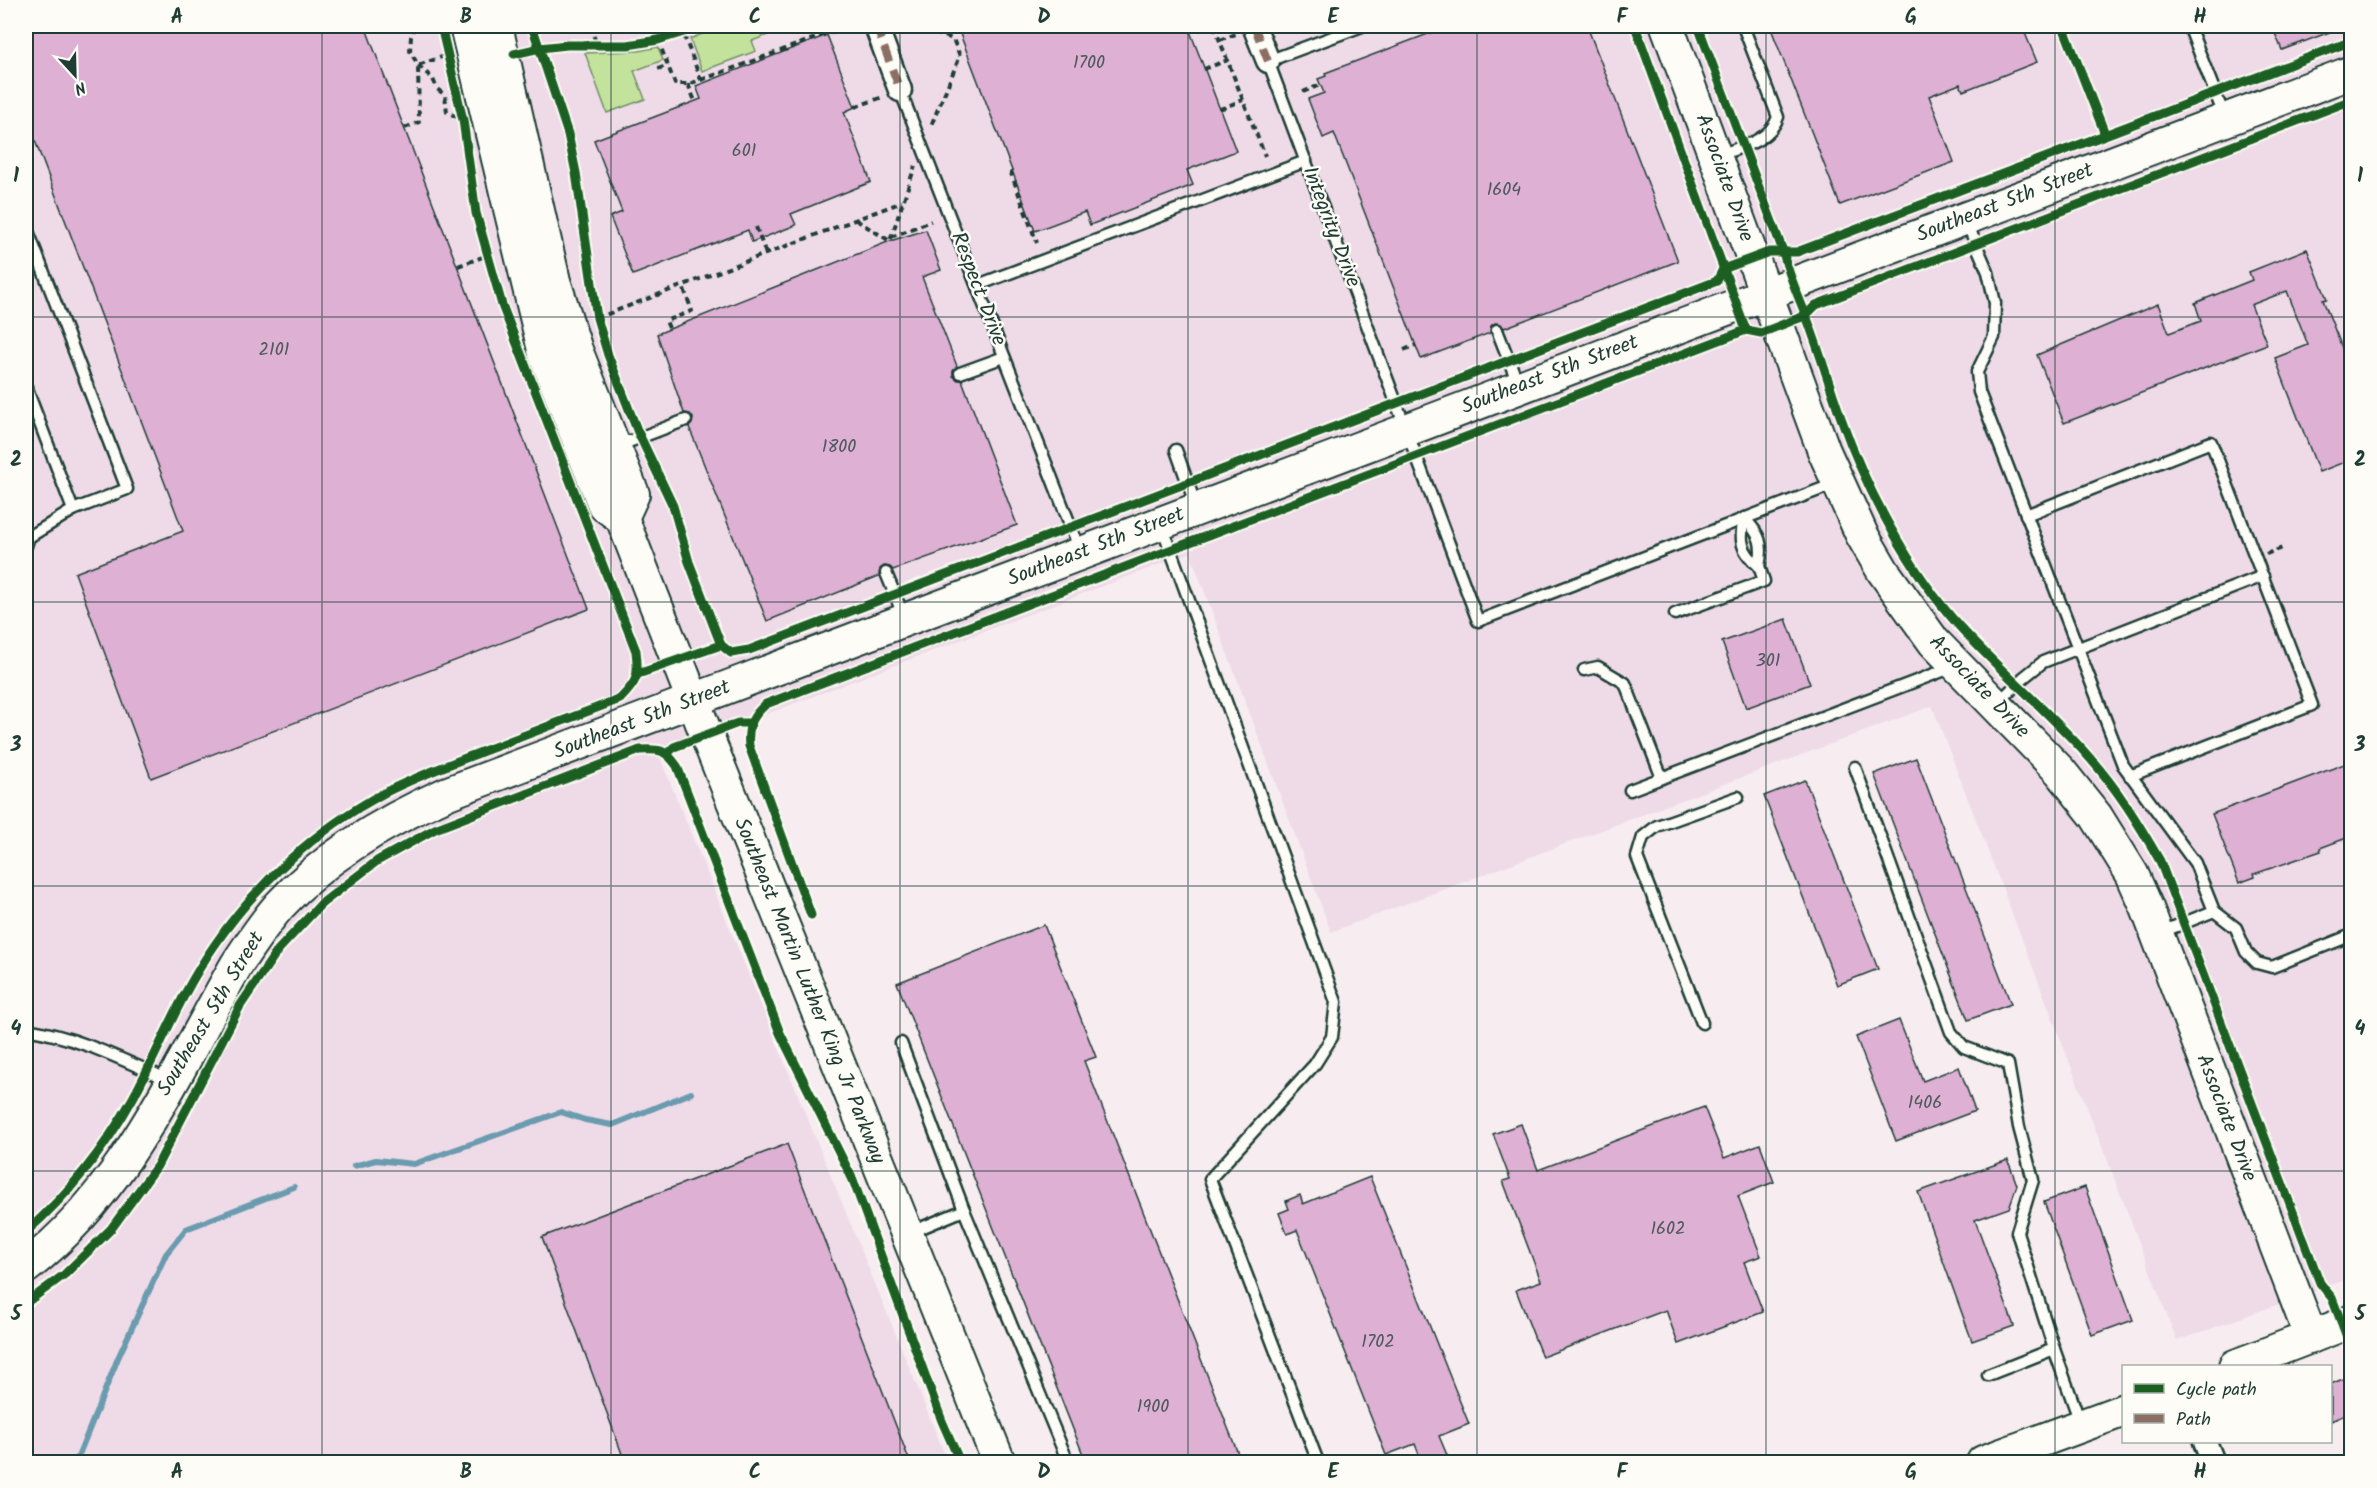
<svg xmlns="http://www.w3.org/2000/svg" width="2377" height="1488" viewBox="0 0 2377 1488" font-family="Kalam,sans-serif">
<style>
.built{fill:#efdbe8}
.green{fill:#c3e39c;stroke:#719068;stroke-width:1.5}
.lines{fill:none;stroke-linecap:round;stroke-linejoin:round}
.stream{stroke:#6b9bae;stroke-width:6}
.building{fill:#ddb0d4;stroke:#1f3d34;stroke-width:1.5}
.lane-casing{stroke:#1f3d34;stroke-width:15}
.street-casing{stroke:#1f3d34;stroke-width:27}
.secondary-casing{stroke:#1f3d34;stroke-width:36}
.path{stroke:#1f3d34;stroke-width:4;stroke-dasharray:6 4.5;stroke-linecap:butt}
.lane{stroke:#fdfcf7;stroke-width:10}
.street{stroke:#fdfcf7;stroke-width:22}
.secondary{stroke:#fdfcf7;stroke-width:32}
.quiet{stroke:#8d6e63;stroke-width:8;stroke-dasharray:15 8;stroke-linecap:butt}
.cycleway-casing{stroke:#fdfcf7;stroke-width:13}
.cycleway{stroke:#1b5e20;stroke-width:9}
.grid{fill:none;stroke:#1f3d34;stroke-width:1.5;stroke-opacity:0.55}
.labels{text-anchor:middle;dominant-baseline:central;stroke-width:5;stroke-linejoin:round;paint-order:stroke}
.number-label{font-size:18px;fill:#4e5a5c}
.street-label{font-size:21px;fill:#1f3d34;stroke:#fdfcf7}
.neatline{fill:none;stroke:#1f3d34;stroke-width:2}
.grid-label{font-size:20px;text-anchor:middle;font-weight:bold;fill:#1f3d34}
</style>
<rect width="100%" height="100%" fill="#f7edf0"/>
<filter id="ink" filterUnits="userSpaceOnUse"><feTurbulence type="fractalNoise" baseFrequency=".0167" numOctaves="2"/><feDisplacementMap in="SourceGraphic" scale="12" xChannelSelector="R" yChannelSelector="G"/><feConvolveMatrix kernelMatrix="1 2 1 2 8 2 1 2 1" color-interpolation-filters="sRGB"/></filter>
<g filter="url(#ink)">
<polygon class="built" points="26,26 2351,26 2351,1278 2177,1341 1932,706 1331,932 1190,553 659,755 948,1462 26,1462"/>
<g class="green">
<polygon points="722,26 791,26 752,41 756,51 702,71 690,39"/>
<polygon points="658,47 663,60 634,71 645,99 607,113 585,53 639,51"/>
</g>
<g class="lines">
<g class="stream">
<polyline points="354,1166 376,1160 414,1164 561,1112 585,1120 612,1125 691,1093"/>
<polyline points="76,1462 118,1358 166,1254 186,1229 294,1187"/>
</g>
</g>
<g class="building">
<polygon points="26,26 365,26 589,609 151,778 75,573 183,531 26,117"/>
<polygon points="957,26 1188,26 1236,151 1187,170 1193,185 1090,225 1085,212 1035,231"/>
<polygon points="1449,26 1587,26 1678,261 1504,328 1501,324 1495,323 1491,326 1490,333 1421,359 1334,133 1323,138 1308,99 1324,93 1318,79 1326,76 1325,73"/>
<polygon points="1770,26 2022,26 2037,62 1963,91 1960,84 1929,96 1954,162 1840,205"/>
<polygon points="2272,26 2343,26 2343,27 2282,50"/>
<polygon points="827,35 855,107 844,112 871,182 791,214 796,225 752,242 748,230 633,275 610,217 622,212 594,140 701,99 696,86"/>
<polygon points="926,230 941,270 922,277 957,366 953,371 953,376 958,380 962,380 1017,525 893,570 890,567 884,566 880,569 879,576 767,621 689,427 692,424 693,418 690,414 684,413 657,334 890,241"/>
<polygon points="2307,249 2327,299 2323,300 2352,373 2352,459 2319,472 2275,358 2308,345 2287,291 2251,305 2267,344 2064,423 2037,355 2158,304 2169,333 2201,321 2195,303 2252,280 2249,272"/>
<polygon points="1786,619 1810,684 1746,708 1722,642"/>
<polygon points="1916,758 2011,1004 1968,1020 1874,774"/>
<polygon points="2352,761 2352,836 2320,848 2321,851 2254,874 2255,877 2239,883 2212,814"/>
<polygon points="1805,780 1878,969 1837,985 1764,796"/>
<polygon points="1044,925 1096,1057 1084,1061 1239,1456 1222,1462 1086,1462 897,983"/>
<polygon points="1899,1020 1923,1081 1959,1067 1975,1111 1896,1141 1856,1037"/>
<polygon points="1704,1107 1724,1158 1760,1144 1774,1182 1738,1196 1761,1256 1744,1262 1763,1312 1678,1344 1666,1310 1542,1357 1516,1290 1541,1281 1503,1181 1510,1179 1493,1134 1521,1124 1538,1170"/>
<polygon points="787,1144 910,1462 625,1462 542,1237"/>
<polygon points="2008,1160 2017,1185 2009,1208 1975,1220 2014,1326 1972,1341 1918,1192"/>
<polygon points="1370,1177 1469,1424 1439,1436 1447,1455 1427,1462 1422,1462 1415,1444 1386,1455 1297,1230 1287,1234 1279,1213 1289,1209 1286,1201 1300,1195 1303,1204"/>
<polygon points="2085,1187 2133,1320 2092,1335 2044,1202"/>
<polygon points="2352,1375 2352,1412 2331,1421 2331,1384"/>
</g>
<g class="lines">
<g class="lane-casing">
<g id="lane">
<polyline points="1362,26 1268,61 1478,621 1837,483"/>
<polyline points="2189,26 2225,118"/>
<polyline points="900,90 1080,550"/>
<path d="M 1719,155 C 1741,147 1770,141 1778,117 L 1743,26"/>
<polyline points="1966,221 1988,272 1995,303 1994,337 1977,372 1979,392 2123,765 2195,863 2214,911 2159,933"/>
<polyline points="26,226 127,489 73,510"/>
<polyline points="978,285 1306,161"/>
<polyline points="1497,330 1519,386"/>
<polyline points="960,373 1004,357"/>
<polyline points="26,387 73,510 29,537 26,546"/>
<polyline points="615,441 631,441 686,420"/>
<polyline points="1176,450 1196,506"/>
<polyline points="2026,515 2211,442 2312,705 2130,776"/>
<path d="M 1744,518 C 1760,534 1764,544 1759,566 C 1741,552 1739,540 1744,518 Z"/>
<polyline points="1161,524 1336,1002 1332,1037 1315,1064 1210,1179 1318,1462"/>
<polyline points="886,573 904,617"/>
<polyline points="1675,614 1764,581 1759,566"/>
<polyline points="1584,670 1598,667 1625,683 1662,778"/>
<polyline points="1998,703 2023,678 2043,662 2263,576"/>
<polyline points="1855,767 1951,1032 1964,1047 2008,1064 2019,1127 2033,1180 2017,1232 2054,1349 2080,1422"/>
<polyline points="1630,790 1953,667"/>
<polyline points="2214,911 2236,928 2246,952 2257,963 2272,967 2352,935"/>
<polyline points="1702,1023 1637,857 1643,837 1657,826 1738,797"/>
<path d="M 26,1029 C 81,1038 120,1059 171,1081"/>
<polyline points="901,1043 964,1210 1068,1462"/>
<polyline points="909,1233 964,1210"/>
<polyline points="1988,1375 2054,1349"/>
<polyline points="2351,1462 2352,1462"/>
</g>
</g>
<g class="street-casing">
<g id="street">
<polyline points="876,26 900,90"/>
<polyline points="1254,26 1268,61"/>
<polyline points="2205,1442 2213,1462"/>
</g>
</g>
<g class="secondary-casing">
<g id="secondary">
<polyline points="466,26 545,354 604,505 622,518 712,749 999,1462"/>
<polyline points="496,26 554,281 576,350 633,494 622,518"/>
<polyline points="1667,26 1824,451 1862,535 1883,571 1934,642 2060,771 2096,816 2132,874 2147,908 2311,1337"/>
<path d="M 26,1267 C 126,1190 175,1072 237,964 C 250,944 264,923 280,905 C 326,855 387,820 448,793 L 2352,72"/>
<polyline points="2235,1366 2352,1321"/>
<polyline points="1983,1462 2124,1410"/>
</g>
</g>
<g class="path">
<polyline points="414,26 411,37 410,51 418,65 433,79 437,89 445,95 447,112 463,120"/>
<polyline points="590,26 597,45"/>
<polyline points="670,26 674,36"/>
<polyline points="915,26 953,39 960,56 930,128"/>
<polyline points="1214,26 1265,156"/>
<polyline points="658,40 675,84 688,84 701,80 683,33"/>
<polyline points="1220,40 1236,34"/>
<polyline points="658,69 668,65"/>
<polyline points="1204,69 1228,60"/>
<polyline points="701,80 848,26"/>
<polyline points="688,84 695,101"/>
<polyline points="1303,92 1320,85"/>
<polyline points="855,107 883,97"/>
<polyline points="1220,109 1243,100"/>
<polyline points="405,128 419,122 418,65 448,55"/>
<polyline points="1013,172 1011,173 1037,243"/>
<polyline points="856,220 890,241 915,166"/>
<polyline points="756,227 766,254"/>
<polyline points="891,237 931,221"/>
<polyline points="458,266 488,255"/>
<polyline points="597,318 902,202"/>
<polyline points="669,328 666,321 692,311 683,286"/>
<polyline points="1404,350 1416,345"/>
<polyline points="2266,554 2285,547"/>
</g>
<use href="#lane" class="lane"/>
<use href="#street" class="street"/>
<use href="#secondary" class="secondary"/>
<g class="quiet">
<polyline points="876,26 900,90"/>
<polyline points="1254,26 1268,61"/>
</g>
<g class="cycleway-casing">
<g id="cycleway">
<polyline points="532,26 568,134 576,173 597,318 608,355 637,430 673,506 689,562 721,645"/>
<polyline points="1635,26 1746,330"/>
<path d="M 1698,26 L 1783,251 C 1789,279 1803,305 1812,332 C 1822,360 1831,390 1841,418 C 1866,489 1909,571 1960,627 C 2001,672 2048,711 2088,756 C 2117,788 2139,824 2160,861 L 2320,1283 L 2332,1298 L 2352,1350"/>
<polyline points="2063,26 2105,134"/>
<polyline points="514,54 540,48 567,45 628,45 658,40 703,26"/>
<polyline points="638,674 721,645 731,653 749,650 1717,281 1723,269 1769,252 1797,252 2352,41"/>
<polyline points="668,753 674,747 738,723 750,723"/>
<path d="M 811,915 L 749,746 C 747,727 752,716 766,704 L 1746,330 L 1761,333 L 1794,320 L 1805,316 L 1816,305 L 2352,100"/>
<path d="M 26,1232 C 69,1194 105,1148 133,1098 C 160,1048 181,993 214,946 C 257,883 317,829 384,793 C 417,776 453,763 489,749 C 532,733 576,716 620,699 C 638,681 639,676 636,651 L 502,305 L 476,213 L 463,120 L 441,26"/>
<path d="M 26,1303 L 65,1274 L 111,1229 L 157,1166 L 240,1006 L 278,950 L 321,904 L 377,861 L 435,829 L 640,750 C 660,749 665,749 677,766 L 780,1033 L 853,1180 L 942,1421 L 960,1462"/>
</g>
</g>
<use href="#cycleway" class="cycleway"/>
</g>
</g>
<path class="grid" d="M 322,26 L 322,1462M 611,26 L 611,1462M 900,26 L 900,1462M 1188,26 L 1188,1462M 1477,26 L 1477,1462M 1766,26 L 1766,1462M 2055,26 L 2055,1462M 26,317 L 2352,317M 26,602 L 2352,602M 26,886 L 2352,886M 26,1171 L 2352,1171"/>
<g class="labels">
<g class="number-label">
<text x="1089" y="63">1700</text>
<text x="744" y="151">601</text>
<text x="1504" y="190">1604</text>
<text x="274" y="350">2101</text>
<text x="839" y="447">1800</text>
<text x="1768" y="661">301</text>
<text x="1925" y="1103">1406</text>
<text x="1668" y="1229">1602</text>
<text x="1378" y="1342">1702</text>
<text x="1153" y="1407">1900</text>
</g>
<g class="street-label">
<text transform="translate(1724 178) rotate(70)">Associate Drive</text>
<text transform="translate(2005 203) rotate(-21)">Southeast 5th Street</text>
<text transform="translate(1331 227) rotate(69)">Integrity Drive</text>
<text transform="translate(978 289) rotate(69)">Respect Drive</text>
<text transform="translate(1550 375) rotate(-21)">Southeast 5th Street</text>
<text transform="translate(1096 547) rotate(-21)">Southeast 5th Street</text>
<text transform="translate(1979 687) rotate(46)">Associate Drive</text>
<text transform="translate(642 720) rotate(-21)">Southeast 5th Street</text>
<text transform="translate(809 991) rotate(68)">Southeast Martin Luther King Jr Parkway</text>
<text transform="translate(211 1014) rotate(-59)">Southeast 5th Street</text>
<text transform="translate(2226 1118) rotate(69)">Associate Drive</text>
</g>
</g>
<rect width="2377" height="1488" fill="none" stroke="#fdfcf7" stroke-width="66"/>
<rect x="2122" y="1365" width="210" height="78" fill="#fdfcf7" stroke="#a4b0a9" stroke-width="1.5"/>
<rect x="2134" y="1384" width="30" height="9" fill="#1b5e20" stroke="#a4b0a9" stroke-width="1.5"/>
<text x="2176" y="1395" font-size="18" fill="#1f3d34">Cycle path</text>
<rect x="2134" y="1414" width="30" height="9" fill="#8d6e63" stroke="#a4b0a9" stroke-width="1.5"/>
<text x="2176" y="1425" font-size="18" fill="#1f3d34">Path</text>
<g transform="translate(75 75) rotate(158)" stroke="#fdfcf7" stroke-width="4.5" paint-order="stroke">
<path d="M0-4.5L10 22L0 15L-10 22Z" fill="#1f3d34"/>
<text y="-9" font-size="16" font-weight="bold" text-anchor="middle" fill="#1f3d34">N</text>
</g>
<rect x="33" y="33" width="2311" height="1422" class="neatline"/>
<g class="grid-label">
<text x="177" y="23">A</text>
<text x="466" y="23">B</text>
<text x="755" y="23">C</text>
<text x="1044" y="23">D</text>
<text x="1333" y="23">E</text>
<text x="1622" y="23">F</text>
<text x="1911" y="23">G</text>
<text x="2200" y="23">H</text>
<text x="16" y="182">1</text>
<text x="2360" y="182">1</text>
<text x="16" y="466">2</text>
<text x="2360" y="466">2</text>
<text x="16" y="751">3</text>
<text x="2360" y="751">3</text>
<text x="16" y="1035">4</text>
<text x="2360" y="1035">4</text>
<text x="16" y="1320">5</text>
<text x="2360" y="1320">5</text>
<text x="177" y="1478">A</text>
<text x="466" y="1478">B</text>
<text x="755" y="1478">C</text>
<text x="1044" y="1478">D</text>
<text x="1333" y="1478">E</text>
<text x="1622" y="1478">F</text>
<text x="1911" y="1478">G</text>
<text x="2200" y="1478">H</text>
</g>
</svg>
